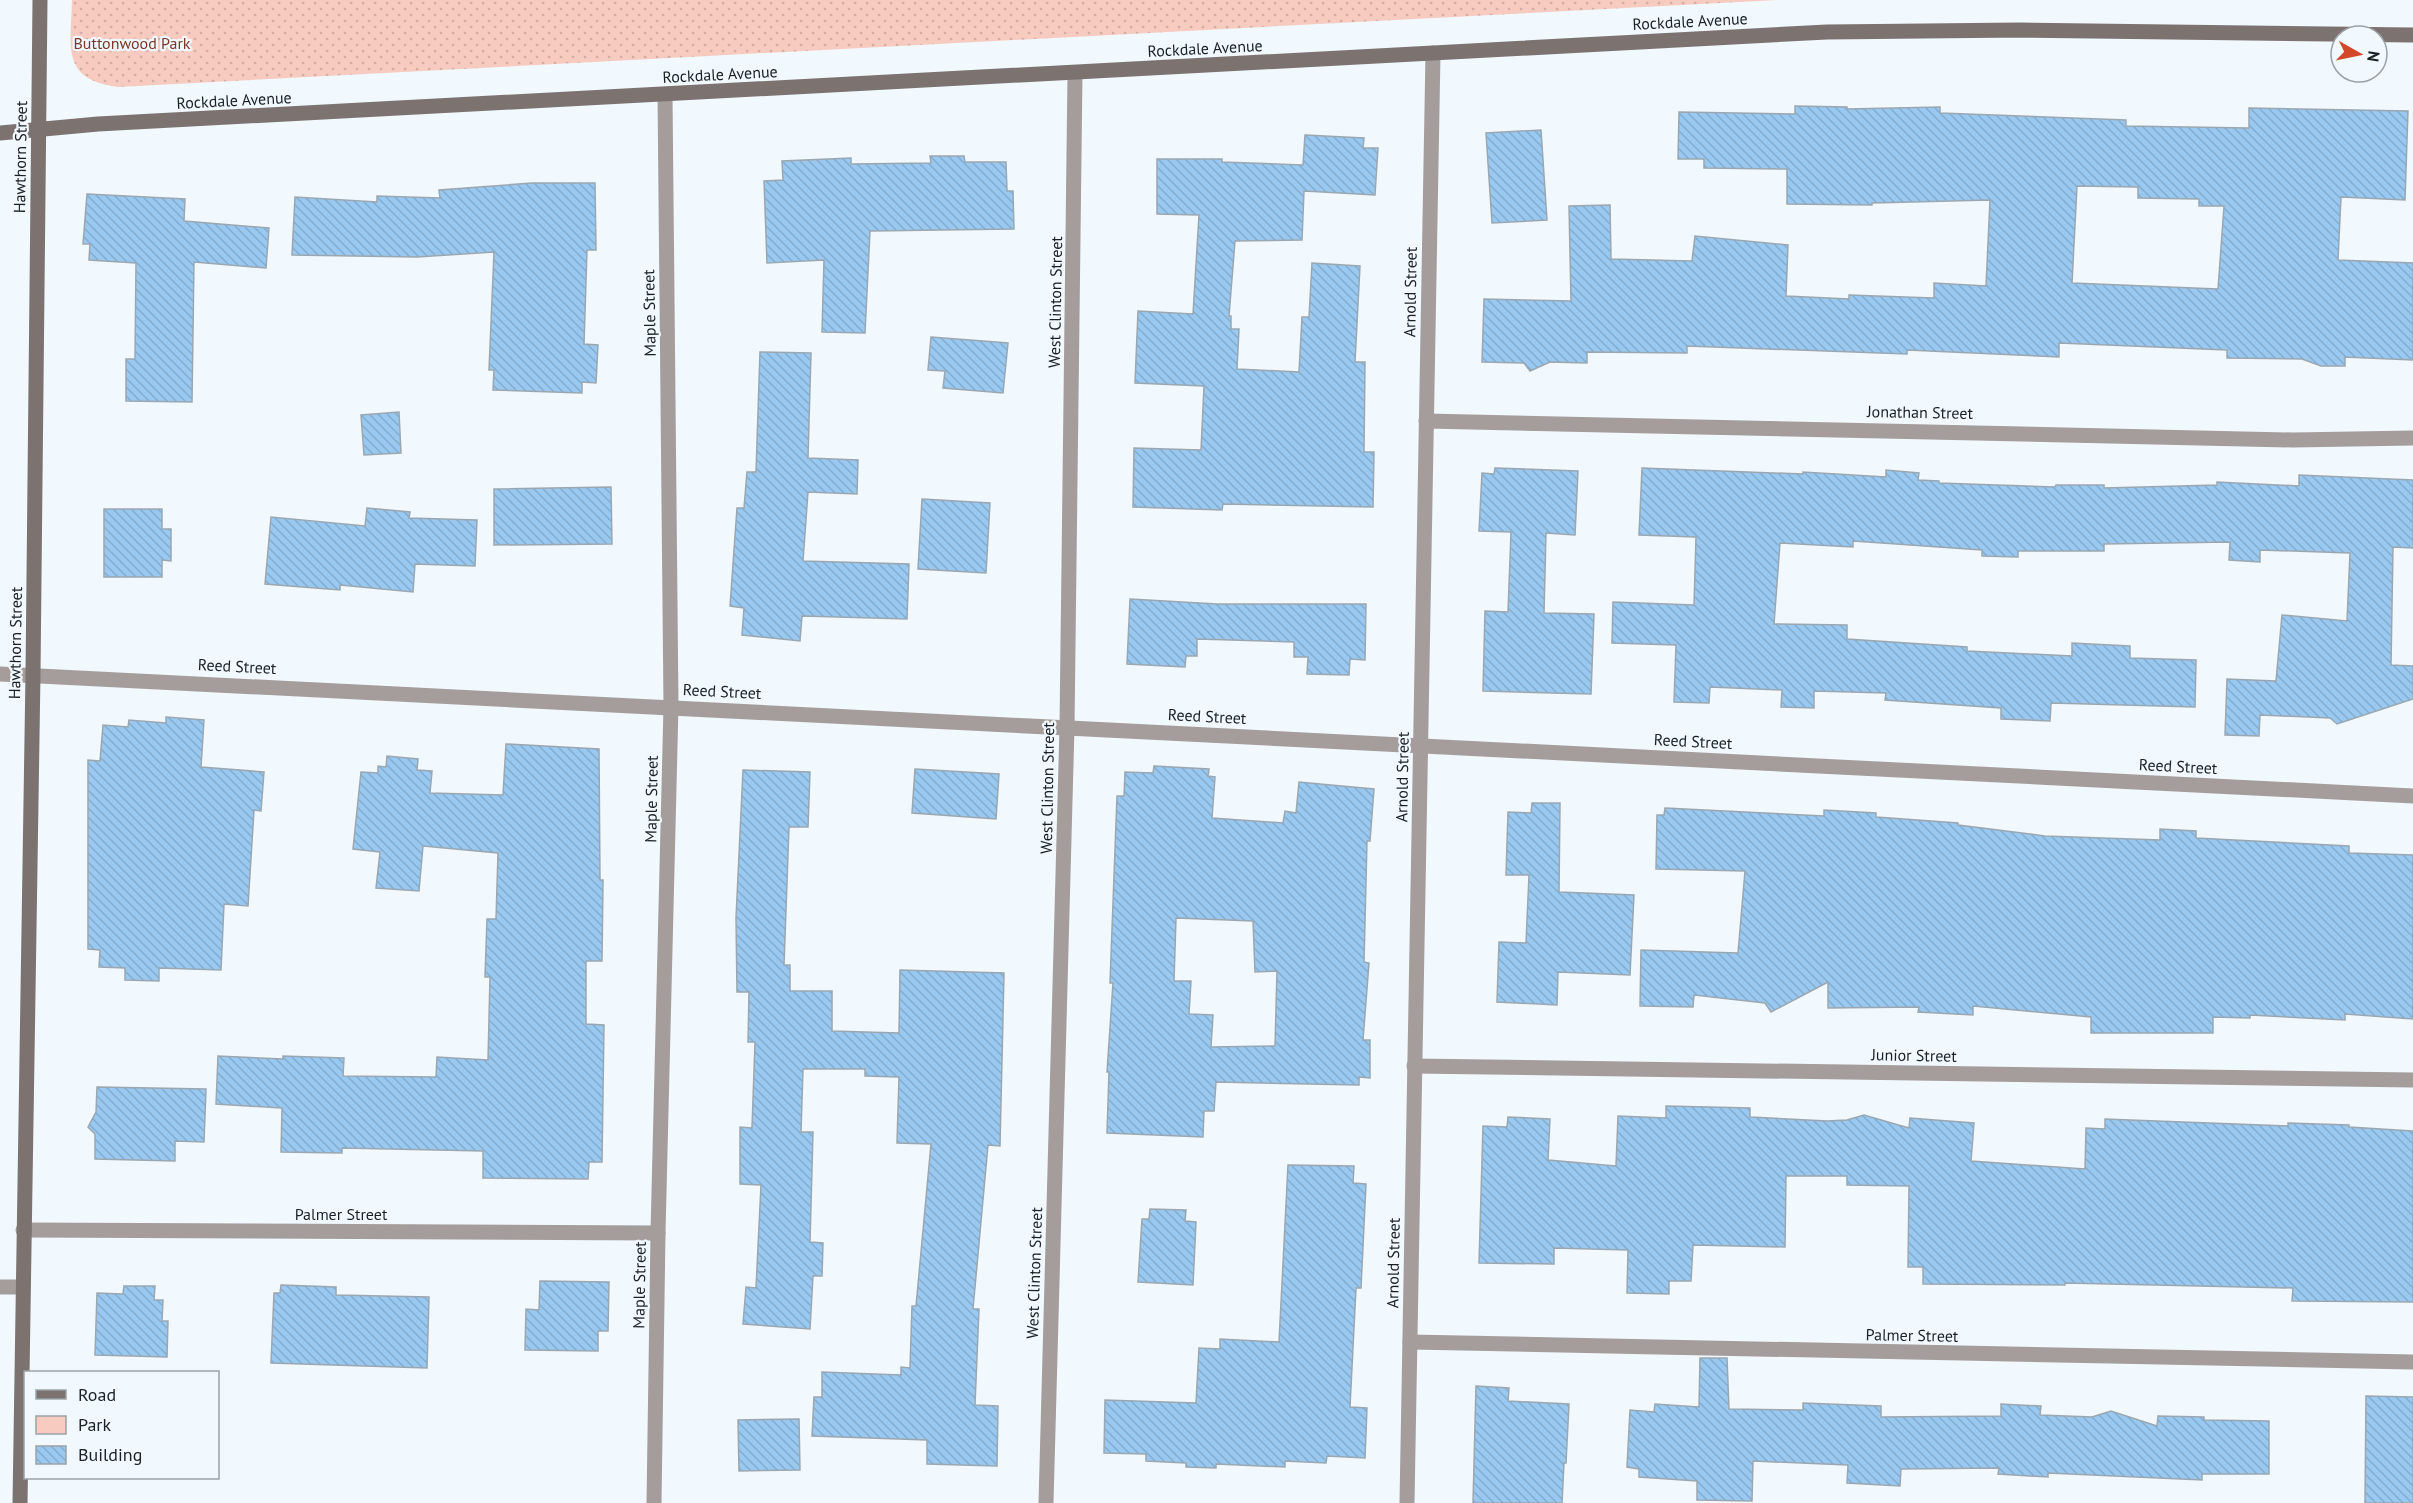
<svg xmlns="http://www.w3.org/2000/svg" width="2413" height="1503" viewBox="0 0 2413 1503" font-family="'PT Sans',sans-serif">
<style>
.green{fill:url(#green-dots)}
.building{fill:url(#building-back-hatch);stroke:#9ba7b0;stroke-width:1.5;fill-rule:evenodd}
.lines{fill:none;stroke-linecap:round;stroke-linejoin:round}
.minor{stroke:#a49d9b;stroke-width:15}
.secondary{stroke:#7c726f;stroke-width:15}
.labels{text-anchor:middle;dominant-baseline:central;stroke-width:4.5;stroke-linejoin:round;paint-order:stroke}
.street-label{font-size:16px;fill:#1b2023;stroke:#f1f8fe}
.park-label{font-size:16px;fill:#7e3525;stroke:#f1f8fe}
</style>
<defs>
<pattern id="green-dots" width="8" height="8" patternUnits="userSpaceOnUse" patternTransform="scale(1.5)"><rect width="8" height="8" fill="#f7cbc0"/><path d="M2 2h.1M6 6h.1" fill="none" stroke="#d3aea5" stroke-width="1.8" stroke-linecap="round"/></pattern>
<pattern id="building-back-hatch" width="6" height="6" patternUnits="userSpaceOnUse" patternTransform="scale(1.5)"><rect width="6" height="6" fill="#99c9f1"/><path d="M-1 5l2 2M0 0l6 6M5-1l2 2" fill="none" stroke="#83acce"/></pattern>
</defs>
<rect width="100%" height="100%" fill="#f1f8fe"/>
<path class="green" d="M 72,0 L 1777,0 L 118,87 C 60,80 71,46 72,0 Z"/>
<g class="building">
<path d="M 1795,106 L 1847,107 L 1847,109 L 1940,107 L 1940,113 L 2126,120 L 2126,126 L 2249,128 L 2249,108 L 2408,111 L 2405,200 L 2341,197 L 2338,260 L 2413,263 L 2413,360 L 2345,357 L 2345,366 L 2321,366 L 2302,359 L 2227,358 L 2227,350 L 2059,343 L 2059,357 L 1907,350 L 1907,354 L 1687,346 L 1687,353 L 1587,352 L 1587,363 L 1550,362 L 1530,371 L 1524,363 L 1482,362 L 1484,299 L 1571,301 L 1569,206 L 1610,205 L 1611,259 L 1692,261 L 1695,236 L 1788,245 L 1786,296 L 1849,299 L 1849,295 L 1934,298 L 1934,283 L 1986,286 L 1990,200 L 1872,203 L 1872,205 L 1787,204 L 1787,169 L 1704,168 L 1704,159 L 1678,159 L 1679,112 L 1795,114 ZM 2077,186 L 2138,187 L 2138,198 L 2199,199 L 2199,206 L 2224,206 L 2218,289 L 2072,283 Z"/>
<polygon points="1541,130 1547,220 1492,223 1486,133"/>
<polygon points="1305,135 1364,138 1363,148 1378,148 1375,195 1304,191 1302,240 1235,241 1229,316 1231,316 1231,329 1239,329 1237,369 1299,372 1302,317 1309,317 1312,263 1360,266 1355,362 1365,362 1364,452 1374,452 1373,507 1223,504 1222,510 1133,507 1134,448 1201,450 1204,386 1135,383 1138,311 1193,314 1199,215 1157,214 1157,159 1222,159 1222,162 1303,165"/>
<polygon points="930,156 964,156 965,162 1006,162 1007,191 1013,191 1014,229 870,231 865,333 822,332 824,260 767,263 764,181 783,180 782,161 851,158 851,164 931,163"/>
<polygon points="532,183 595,183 596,250 587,250 584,344 598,345 596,383 582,382 582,393 493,390 494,370 489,370 494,252 417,257 292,255 295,197 377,202 377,196 440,198 439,190"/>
<polygon points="87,194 185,199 184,221 269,228 266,268 194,262 192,402 126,401 126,359 135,359 136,263 89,260 90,244 83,244"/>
<polygon points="931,337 1008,343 1003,393 943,388 945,371 928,370"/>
<polygon points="760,352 811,353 808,458 858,460 857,494 808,492 803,561 909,564 907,619 802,616 800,641 742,635 744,608 730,606 737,508 744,508 747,472 756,472"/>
<polygon points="399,412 401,453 364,455 361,415"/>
<polygon points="1495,468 1578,471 1575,535 1546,533 1544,613 1594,614 1591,694 1483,691 1485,611 1508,612 1511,532 1479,531 1482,473 1494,474"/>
<polygon points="1642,468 1803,474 1803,472 1886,477 1886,470 1919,473 1918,480 1939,481 1939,483 2055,487 2056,485 2104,485 2104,488 2217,485 2217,482 2299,486 2299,475 2413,480 2413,548 2393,547 2391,665 2413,666 2413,699 2337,724 2330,718 2260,715 2259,736 2225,735 2227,679 2276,681 2282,615 2347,621 2350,553 2260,550 2260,562 2229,560 2230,542 2104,544 2104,551 2018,551 2018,557 1982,556 1982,550 1853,541 1853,547 1780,543 1774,624 1847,625 1847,639 1967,647 1967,651 2072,656 2072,643 2130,646 2130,658 2196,660 2195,707 2051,703 2050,721 2001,719 2001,708 1885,700 1886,693 1814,691 1814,708 1781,707 1782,690 1710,687 1709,703 1674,702 1676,645 1612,643 1613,602 1694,605 1696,537 1639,535"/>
<polygon points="611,487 612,544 494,545 494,489"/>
<polygon points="922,499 990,503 986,573 918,569"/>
<polygon points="367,508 410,512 409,518 477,520 475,566 415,564 413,592 340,585 340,590 265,584 271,517 365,526"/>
<polygon points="104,509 162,509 162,529 171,529 171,561 162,560 162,577 104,577"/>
<polygon points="1130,599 1217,604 1366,604 1365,660 1350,659 1349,675 1307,674 1308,657 1294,657 1294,642 1197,639 1197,656 1186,656 1185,667 1127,664"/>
<polygon points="166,717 204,720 201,767 264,772 261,811 254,810 248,906 224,904 221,970 159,968 159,981 125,980 125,968 99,967 100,950 88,949 88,760 100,761 103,725 128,727 129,720 166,723"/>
<polygon points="506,744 599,749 600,880 603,880 602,961 586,961 586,1024 604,1025 602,1162 589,1162 588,1179 483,1178 483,1151 342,1148 342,1153 281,1152 282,1108 216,1104 218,1056 283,1059 283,1056 344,1058 343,1076 436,1077 437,1057 488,1060 490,977 485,977 487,919 496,919 498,853 423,846 419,891 376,888 380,852 353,849 361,772 378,773 378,766 386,767 387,756 418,759 417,770 432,771 430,793 503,795"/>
<path d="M 1154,766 L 1209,769 L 1208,776 L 1215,777 L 1212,818 L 1283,823 L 1285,811 L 1296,813 L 1299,782 L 1374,789 L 1370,841 L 1367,841 L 1364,962 L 1369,963 L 1363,1040 L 1370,1040 L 1370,1078 L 1359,1077 L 1359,1085 L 1216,1082 L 1214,1111 L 1204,1111 L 1203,1137 L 1107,1133 L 1109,1072 L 1107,1072 L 1113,983 L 1110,983 L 1117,796 L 1124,796 L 1125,772 L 1153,773 ZM 1176,918 L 1253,921 L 1255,972 L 1277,971 L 1275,1046 L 1211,1047 L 1213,1015 L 1189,1014 L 1191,981 L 1174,981 Z"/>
<polygon points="915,769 999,774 996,819 912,813"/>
<polygon points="743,770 810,772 808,827 789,827 784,965 790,965 790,991 832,991 832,1031 899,1033 900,970 1004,973 1000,1146 988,1145 973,1309 979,1309 975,1405 998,1406 997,1466 927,1464 927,1440 812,1436 814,1397 822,1397 822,1372 901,1375 901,1367 910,1368 912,1306 916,1306 931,1144 897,1143 899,1077 865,1076 865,1069 803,1069 801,1132 813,1132 810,1242 823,1243 822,1276 813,1276 810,1329 743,1324 746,1287 756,1288 761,1185 740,1184 740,1127 752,1128 755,1042 748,1042 749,992 737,992 736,918"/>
<polygon points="1532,803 1560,803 1559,892 1634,895 1630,975 1558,972 1557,1005 1497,1002 1499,942 1526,943 1529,875 1506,875 1508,812 1531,813"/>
<polygon points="1665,808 1824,816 1824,810 1876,813 1876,817 1958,823 1958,825 2045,836 2160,840 2160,829 2196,831 2196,838 2349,846 2349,853 2413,855 2413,1019 2345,1014 2345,1020 2250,1015 2250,1018 2213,1017 2213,1033 2091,1033 2091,1017 1973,1006 1973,1015 1918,1012 1919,1007 1828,1008 1828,982 1771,1012 1765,1003 1694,995 1693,1007 1640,1006 1641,950 1738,953 1745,871 1656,869 1657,815 1664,815"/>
<polygon points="97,1087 206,1089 204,1142 175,1141 175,1161 95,1159 95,1134 88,1127 96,1112"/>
<polygon points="1666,1106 1750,1108 1750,1117 1827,1121 1847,1120 1864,1115 1909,1128 1910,1118 1974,1123 1971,1161 2085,1169 2086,1128 2105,1129 2105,1119 2288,1126 2288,1123 2349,1125 2349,1127 2413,1131 2413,1302 2292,1301 2293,1288 2065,1283 2065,1285 1923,1284 1923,1267 1908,1267 1909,1186 1847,1185 1847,1176 1786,1176 1785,1247 1693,1245 1691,1281 1669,1281 1669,1294 1627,1293 1628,1250 1554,1248 1554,1264 1479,1263 1483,1126 1507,1127 1508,1117 1550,1119 1548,1160 1616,1166 1618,1116 1666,1118"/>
<polygon points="1288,1165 1354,1166 1353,1183 1366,1184 1361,1288 1356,1288 1350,1407 1367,1408 1365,1458 1327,1456 1326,1463 1285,1461 1285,1467 1216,1464 1216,1468 1186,1467 1186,1463 1146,1461 1146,1454 1104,1453 1105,1400 1196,1403 1199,1348 1220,1349 1220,1339 1279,1342"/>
<polygon points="1150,1209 1186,1210 1185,1221 1196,1222 1193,1285 1138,1282 1142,1219 1149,1219"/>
<polygon points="540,1281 609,1282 608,1331 598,1331 598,1351 525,1350 526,1309 539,1310"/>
<polygon points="281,1285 336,1287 336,1295 429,1297 427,1368 271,1363 274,1293 280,1293"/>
<polygon points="124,1286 155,1286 154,1300 163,1300 162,1321 168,1321 167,1357 95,1355 97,1293 123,1294"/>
<polygon points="1700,1358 1727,1358 1729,1409 1803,1410 1803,1403 1881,1406 1881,1417 2001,1416 2001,1404 2041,1406 2040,1415 2092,1417 2111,1411 2157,1426 2158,1416 2204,1417 2204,1420 2269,1421 2269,1474 2202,1474 2202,1480 2048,1473 2048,1477 1998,1474 1999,1468 1901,1469 1900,1486 1847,1483 1848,1465 1753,1461 1752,1501 1697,1500 1697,1481 1639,1477 1639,1469 1627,1467 1630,1410 1654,1412 1655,1404 1699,1407"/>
<polygon points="1476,1386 1509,1388 1508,1401 1569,1404 1566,1463 1564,1463 1562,1503 1473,1503"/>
<polygon points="2366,1396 2413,1397 2413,1503 2365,1503"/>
<polygon points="799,1419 800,1470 739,1471 738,1420"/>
</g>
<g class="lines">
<g class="minor">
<polyline points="1426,421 2293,440 2413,438"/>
<polyline points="0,674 2413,796"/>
<polyline points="1414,1066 2413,1080"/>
<polyline points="23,1230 658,1233"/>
<polyline points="0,1287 22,1287"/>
<polyline points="1410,1342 2413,1362"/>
<polyline points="654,1503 658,1233 671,706 665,95"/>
<polyline points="1046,1503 1067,727 1075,73"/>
<polyline points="1407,1503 1433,53"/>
</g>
<g class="secondary">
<polyline points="0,133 98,124 1827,32 2021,30 2413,35"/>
<polyline points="20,1503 33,674 40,0"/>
</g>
</g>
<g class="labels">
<g class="street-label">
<text transform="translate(1690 21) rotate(-3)">Rockdale Avenue</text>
<text transform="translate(1205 48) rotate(-3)">Rockdale Avenue</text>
<text transform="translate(720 74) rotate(-3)">Rockdale Avenue</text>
<text transform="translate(234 100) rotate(-3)">Rockdale Avenue</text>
<text transform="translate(20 157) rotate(-89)">Hawthorn Street</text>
<text transform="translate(1410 292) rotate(-89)">Arnold Street</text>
<text transform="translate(1055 302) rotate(-89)">West Clinton Street</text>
<text transform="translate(649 313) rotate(-91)">Maple Street</text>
<text transform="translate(1920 412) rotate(1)">Jonathan Street</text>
<text transform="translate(15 643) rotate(-89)">Hawthorn Street</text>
<text transform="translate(237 666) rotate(3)">Reed Street</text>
<text transform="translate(722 691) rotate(3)">Reed Street</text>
<text transform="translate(1207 716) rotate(3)">Reed Street</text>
<text transform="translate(1693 741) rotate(3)">Reed Street</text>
<text transform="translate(2178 766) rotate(3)">Reed Street</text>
<text transform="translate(1402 777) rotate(-89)">Arnold Street</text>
<text transform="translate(1047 788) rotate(-89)">West Clinton Street</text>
<text transform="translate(651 799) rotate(-89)">Maple Street</text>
<text transform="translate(1914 1055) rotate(1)">Junior Street</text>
<text x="341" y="1214">Palmer Street</text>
<text transform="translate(1393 1263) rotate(-89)">Arnold Street</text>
<text transform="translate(1034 1273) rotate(-88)">West Clinton Street</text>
<text transform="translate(639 1285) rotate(-89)">Maple Street</text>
<text transform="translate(1912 1335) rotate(1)">Palmer Street</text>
</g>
<g class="park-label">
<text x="132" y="43">Buttonwood Park</text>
</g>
</g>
<rect x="24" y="1371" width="195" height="108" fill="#f1f8fe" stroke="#9ba2a6" stroke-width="1.5"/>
<rect x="36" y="1390" width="30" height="9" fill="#7c726f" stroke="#9ba2a6" stroke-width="1.5"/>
<text x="78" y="1401" font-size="18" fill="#1b2023">Road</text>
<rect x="36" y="1416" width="30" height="18" fill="#f7cbc0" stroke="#9ba2a6" stroke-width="1.5"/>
<text x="78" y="1431" font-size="18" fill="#1b2023">Park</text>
<rect x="36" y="1446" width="30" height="18" fill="url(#building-back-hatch)" stroke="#9ba2a6" stroke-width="1.5"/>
<text x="78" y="1461" font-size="18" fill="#1b2023">Building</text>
<g transform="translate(2359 54) rotate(99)"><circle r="28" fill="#f1f8fe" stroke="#9ba2a6" stroke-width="1.5"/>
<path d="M0-4.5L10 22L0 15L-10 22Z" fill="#d24828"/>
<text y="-9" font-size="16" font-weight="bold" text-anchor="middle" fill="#1b2023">N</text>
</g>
</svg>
